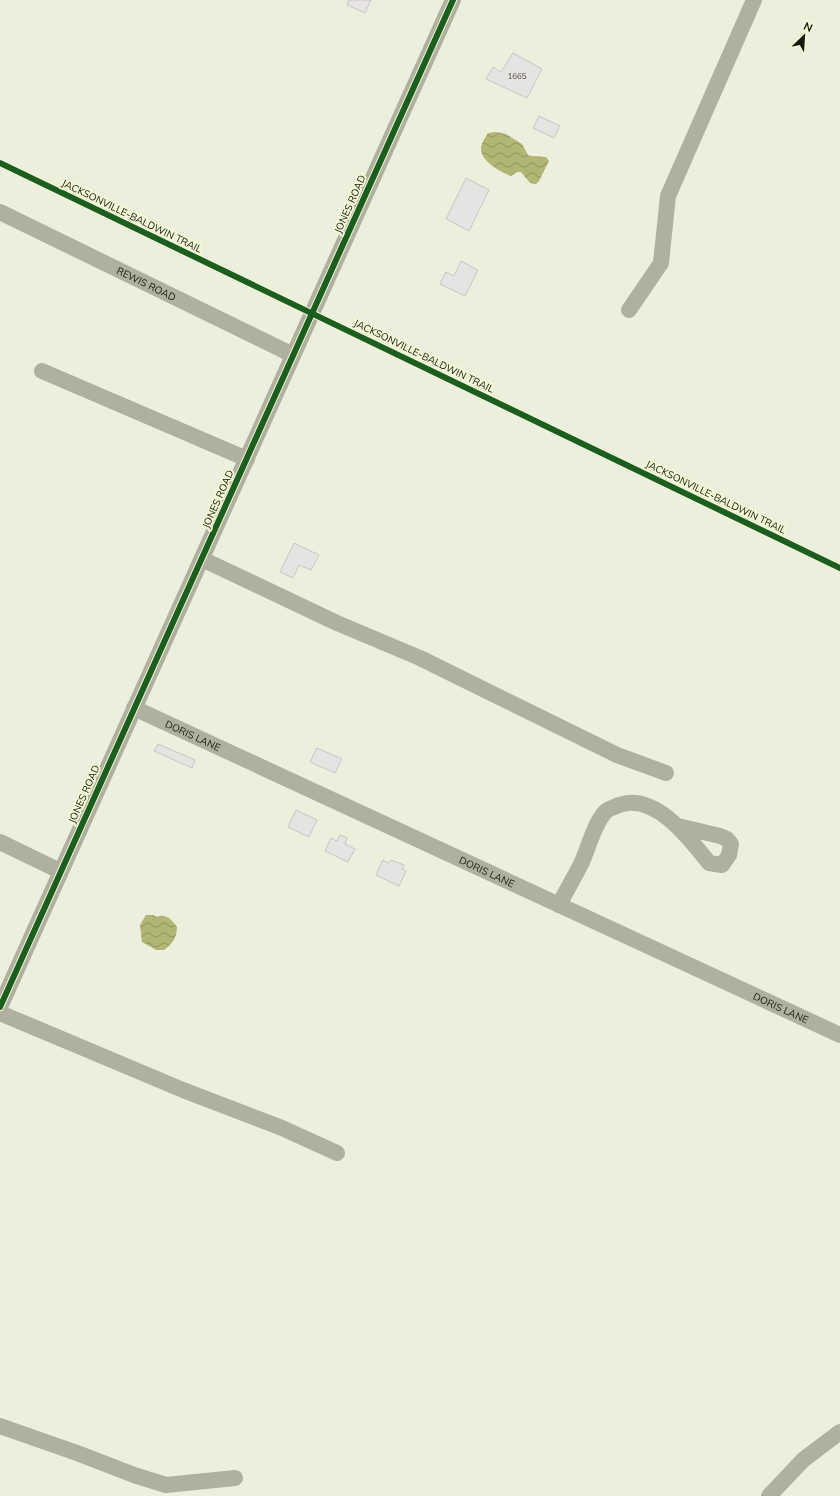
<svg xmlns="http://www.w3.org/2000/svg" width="840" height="1496" viewBox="0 0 840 1496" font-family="Mulish,sans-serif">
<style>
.water{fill:url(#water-waves)}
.building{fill:#e6e3e3;stroke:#c8c6c4}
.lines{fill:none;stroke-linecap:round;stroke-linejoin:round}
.minor{stroke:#afb19e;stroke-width:16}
.cycleway-casing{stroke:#f3f7d5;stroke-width:8}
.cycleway{stroke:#1b5e20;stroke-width:6}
.labels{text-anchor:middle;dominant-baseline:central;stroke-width:4;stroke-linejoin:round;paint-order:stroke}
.number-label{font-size:8px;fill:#4c4c42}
.street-label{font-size:10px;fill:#181a0d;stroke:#f3f7d5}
</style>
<defs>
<pattern id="water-waves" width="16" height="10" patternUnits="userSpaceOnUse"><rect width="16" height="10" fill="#b1b675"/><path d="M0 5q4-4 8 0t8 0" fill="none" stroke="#8f935e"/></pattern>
</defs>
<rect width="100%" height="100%" fill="#edefdd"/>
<g class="water">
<path d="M 496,132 L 506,134 L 522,144 L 528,155 L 532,156 L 546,157 L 549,161 L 539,181 L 536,184 L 530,183 L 521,172 L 517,172 L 511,176 C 500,172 476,159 482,144 C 483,140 486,137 488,133 Z"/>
<path d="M 146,915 L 153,915 L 157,917 C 166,913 172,920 177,927 C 177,938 172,944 164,950 L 156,950 L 142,942 L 140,925 Z"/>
</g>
<g class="building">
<polygon points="349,0 371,0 365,13 347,5"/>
<polygon points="513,53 542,69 527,98 486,79 493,67 501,72"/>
<polygon points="539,116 560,126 554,138 533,128"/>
<polygon points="466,178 489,190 469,231 446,219"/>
<polygon points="461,261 478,270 465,296 440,284 446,272 454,276"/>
<polygon points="294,543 319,555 311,570 299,565 293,578 280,572"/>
<polygon points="158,744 195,760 192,768 154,751"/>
<polygon points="317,748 342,759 335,773 310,762"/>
<polygon points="296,810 317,820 309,837 288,827"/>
<polygon points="340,835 347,838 345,844 355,849 348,862 325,851 331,838 337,841"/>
<polygon points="383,860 388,863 391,860 404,865 402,869 406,871 399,886 376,875"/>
</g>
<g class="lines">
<g class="minor">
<path id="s1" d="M 0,212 L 293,355"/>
<polyline points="629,310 661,263 668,196 754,0"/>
<polyline points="42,371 247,459"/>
<polyline points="202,559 337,623 420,658 617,755 666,773"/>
<path id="s2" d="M 134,708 L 840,1035"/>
<polyline points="0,842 60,871"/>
<path d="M 559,905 C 566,891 574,878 581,864 C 589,847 593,826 605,812 C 609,808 615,807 619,805 C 655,792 690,839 709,863 L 722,865 L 729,855 L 731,844 L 727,839 L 720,836 L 678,826"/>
<polyline points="0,1007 453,0"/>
<polyline points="0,1013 183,1090 282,1128 337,1153"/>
<polyline points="0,1426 77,1453 134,1475 166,1485 235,1478"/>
<polyline points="769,1496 803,1460 840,1432"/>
</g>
<g class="cycleway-casing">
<g id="cycleway">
<polyline points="0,163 840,568"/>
<polyline points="0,1007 453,0"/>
</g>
</g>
<use href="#cycleway" class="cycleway"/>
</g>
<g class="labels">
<g class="number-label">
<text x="517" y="76">1665</text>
</g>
<g class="street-label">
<text transform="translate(350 204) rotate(-66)">JONES ROAD</text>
<text transform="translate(132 216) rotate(26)">JACKSONVILLE-BALDWIN TRAIL</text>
<text stroke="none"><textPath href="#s1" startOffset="163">REWIS ROAD</textPath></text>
<text transform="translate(424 356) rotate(26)">JACKSONVILLE-BALDWIN TRAIL</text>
<text transform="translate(716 497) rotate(26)">JACKSONVILLE-BALDWIN TRAIL</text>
<text transform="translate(218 499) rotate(-66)">JONES ROAD</text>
<text stroke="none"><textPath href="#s2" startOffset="65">DORIS LANE</textPath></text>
<text transform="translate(84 794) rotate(-66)">JONES ROAD</text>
<text stroke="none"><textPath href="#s2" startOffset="389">DORIS LANE</textPath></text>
<text stroke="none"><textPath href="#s2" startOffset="713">DORIS LANE</textPath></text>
</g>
</g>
<g transform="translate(804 36) rotate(25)" stroke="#f3f7d5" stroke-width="3" paint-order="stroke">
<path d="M0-3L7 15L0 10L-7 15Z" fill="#181a0d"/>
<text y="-6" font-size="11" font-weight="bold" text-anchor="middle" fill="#181a0d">N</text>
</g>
</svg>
